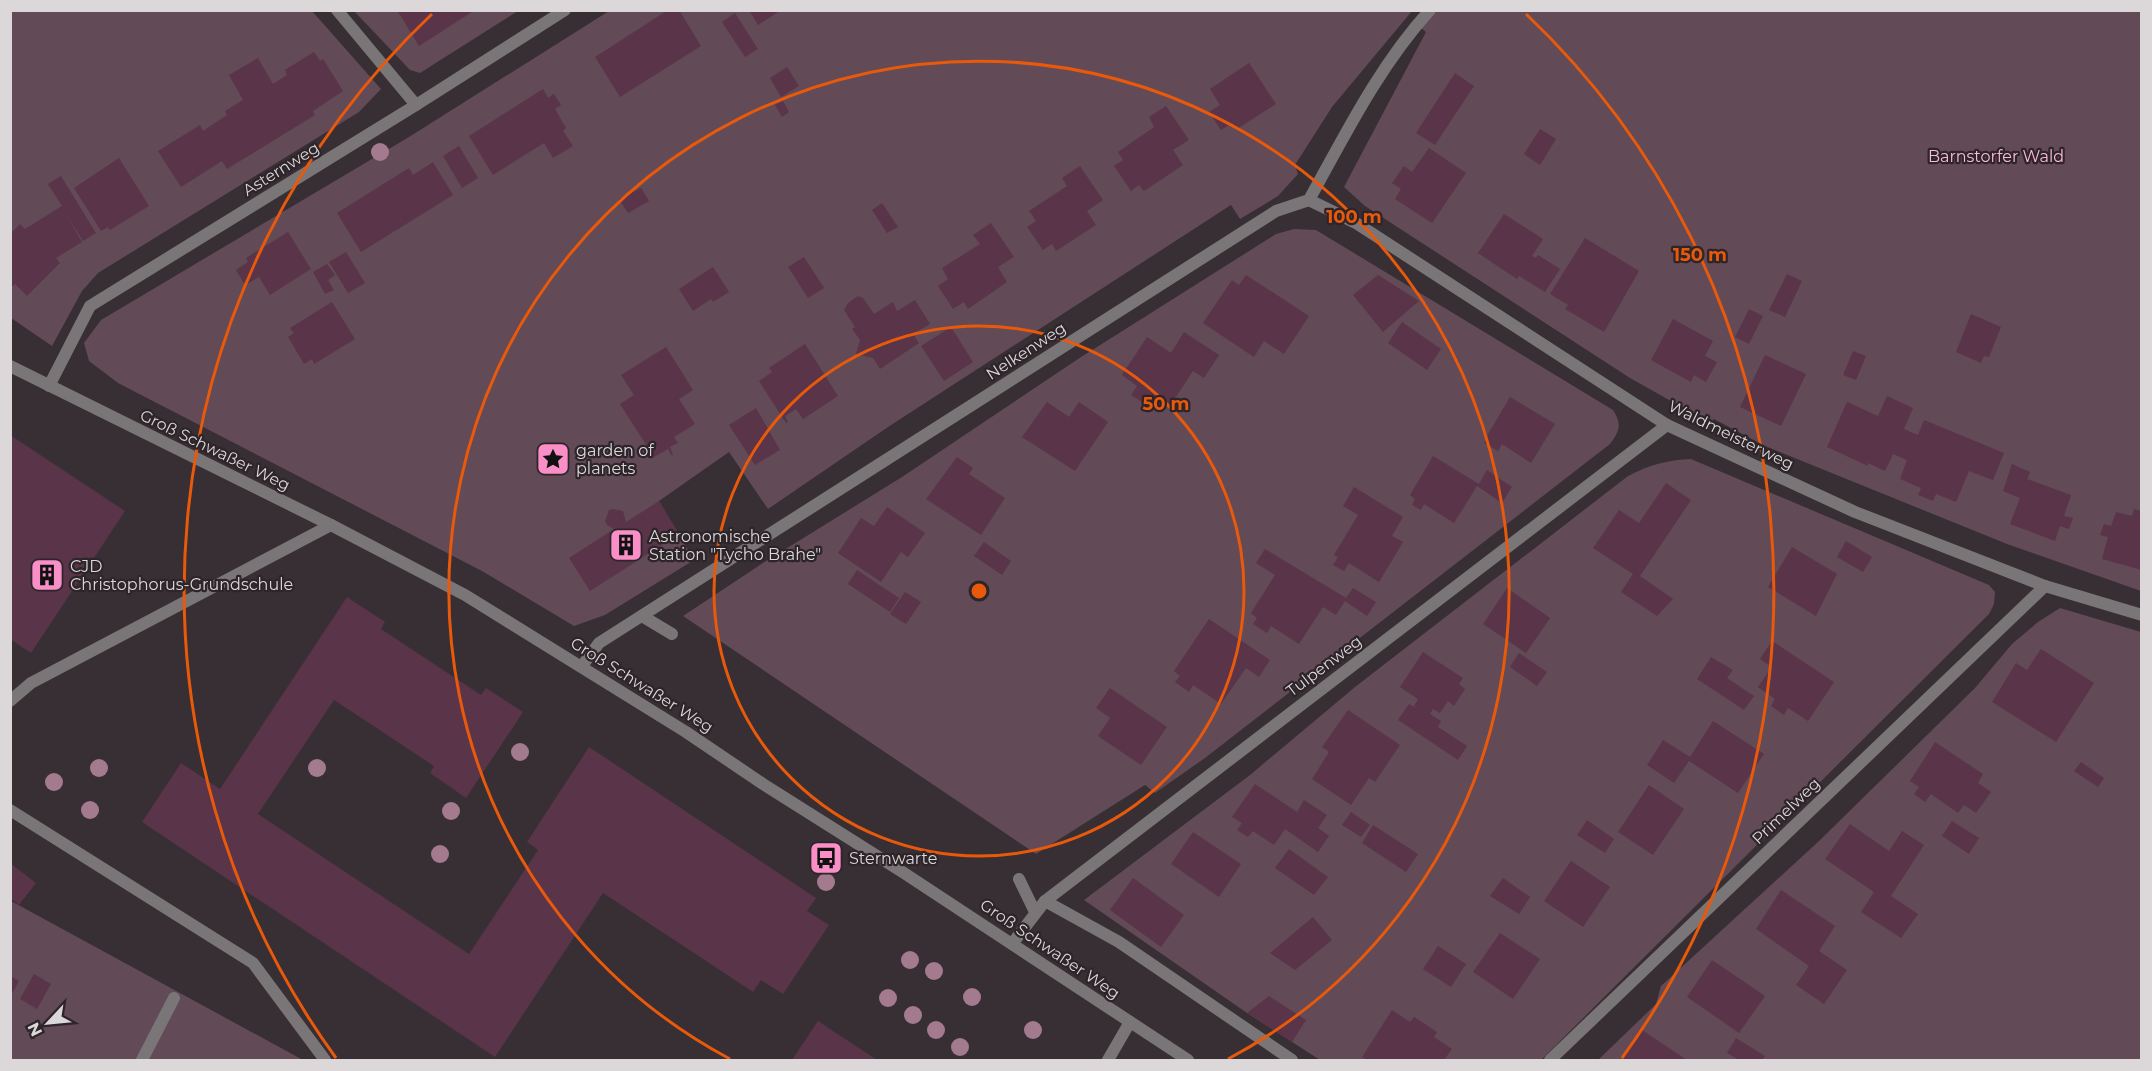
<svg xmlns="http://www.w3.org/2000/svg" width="2152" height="1071" viewBox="0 0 2152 1071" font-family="Montserrat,sans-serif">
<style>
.green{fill:#624a56}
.building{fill:#5a3448}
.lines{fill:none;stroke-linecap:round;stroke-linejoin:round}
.service{stroke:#7a7678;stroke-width:12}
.minor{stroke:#7a7678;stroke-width:12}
.tertiary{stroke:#7a7678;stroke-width:12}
.tree{fill:#a47a8f}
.ring{fill:none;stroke:#e8590c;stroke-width:3}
.labels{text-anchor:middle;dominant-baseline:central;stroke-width:4.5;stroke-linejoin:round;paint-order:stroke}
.park-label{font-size:16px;fill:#feb8db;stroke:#2d2529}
.street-label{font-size:16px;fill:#dcd7d9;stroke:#2d2529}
.poi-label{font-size:16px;fill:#dcd7d9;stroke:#2d2529;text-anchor:start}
.centre{fill:#e8590c;stroke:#2d2529;stroke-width:3}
.ring-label{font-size:18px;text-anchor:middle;font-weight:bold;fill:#e8590c;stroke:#2d2529;stroke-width:4.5;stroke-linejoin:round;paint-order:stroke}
</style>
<rect width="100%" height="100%" fill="#372f33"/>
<g class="green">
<polygon points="11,11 312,11 381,89 359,112 98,273 82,291 52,346 11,318"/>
<polygon points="354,11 518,11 420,73 410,70"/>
<polygon points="609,11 1412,11 1332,107 1295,165 1298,174 1278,196 1240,219 1231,205 888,427 768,509 729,452 659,501 694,560 605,615 574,626 482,571 118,383 89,361 84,343 101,320 409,137"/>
<polygon points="1430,11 2141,11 2141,591 2007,544 1765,446 1714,419 1710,423 1630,378 1365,206 1344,187 1426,32 1417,25"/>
<path d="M 1294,229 L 1316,230 L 1613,410 C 1622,424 1620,431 1610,444 L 1205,758 L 1155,793 L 1145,785 L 1036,854 L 683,616 L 763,563 L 902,477 L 1078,359 L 1276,234 Z"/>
<path d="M 1691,459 L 1989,585 L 1995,592 L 1994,604 L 1989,614 L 1541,1060 L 1320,1060 L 1247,1013 L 1084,900 L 1250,775 L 1355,687 L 1628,476 C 1649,465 1667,460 1691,459 Z"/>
<polygon points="2060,608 2141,632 2141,1060 1598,1060 1656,1004 1661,986 1819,841 1975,688 2012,644 2038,622"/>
<polygon points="11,901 303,1060 11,1060"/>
</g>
<g class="building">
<polygon points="397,10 475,10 419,46"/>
<polygon points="668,10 679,10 701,46 620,97 595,57"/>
<polygon points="749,10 781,10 758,25"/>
<polygon points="735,13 758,49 745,57 722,22"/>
<polygon points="314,52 320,61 323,59 343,91 313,111 315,115 227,169 222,161 181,187 158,151 200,125 203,131 227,115 225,111 243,100 229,75 258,58 273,84 287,75 285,70"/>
<polygon points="1249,63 1276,104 1237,129 1232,123 1221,130 1209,112 1220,105 1210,89"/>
<polygon points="787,67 799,86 781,97 770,78"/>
<polygon points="1455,73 1474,86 1435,145 1416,133"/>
<polygon points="543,89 548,98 554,94 561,105 555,109 566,128 563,131 573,146 553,158 544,143 493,175 469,136"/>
<polygon points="783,101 789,112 782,117 775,105"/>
<polygon points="1166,106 1189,140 1173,150 1183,165 1144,191 1139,185 1131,191 1114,166 1123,160 1118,152 1154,127 1149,117"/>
<polygon points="1540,129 1556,139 1540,165 1524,154"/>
<polygon points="459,146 478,178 462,188 443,156"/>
<polygon points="1429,148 1466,173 1432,223 1395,199 1401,189 1392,183 1404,166 1412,172"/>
<polygon points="119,158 149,206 110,230 108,227 101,231 74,188"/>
<polygon points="433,162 453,195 361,252 337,213 409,168 413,175"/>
<polygon points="1080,166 1103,200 1087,211 1096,225 1056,251 1052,244 1043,250 1027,227 1036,221 1029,211 1067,186 1062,178"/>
<polygon points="61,176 96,233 83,241 65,213 82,242 56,258 60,263 27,296 15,284 13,286 10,284 10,234 20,224 25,229 62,206 48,184"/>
<polygon points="641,188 649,201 628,213 619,199"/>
<polygon points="882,203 898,227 887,233 872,210"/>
<polygon points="1504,214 1543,239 1532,256 1536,258 1538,255 1560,269 1545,292 1519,276 1517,279 1478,253"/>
<polygon points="991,223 1014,257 998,267 1007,282 968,309 964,302 953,309 938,286 948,279 942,268 980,244 973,235"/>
<polygon points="288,232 311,269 270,295 259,277 245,285 236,270 248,262 246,258"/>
<polygon points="1585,238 1639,271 1604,332 1565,309 1568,305 1550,294"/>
<polygon points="346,252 365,283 348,293 329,262"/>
<polygon points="804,257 824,288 808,298 788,267"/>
<polygon points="327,264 335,275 328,280 334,290 325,294 313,272"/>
<polygon points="713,267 729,292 713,302 711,299 693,311 679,289"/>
<polygon points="1787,274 1802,281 1785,317 1769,310"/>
<polygon points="1246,275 1309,316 1284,354 1264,341 1254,357 1203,323 1232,280 1239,285"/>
<polygon points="1378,275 1419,301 1383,332 1353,295"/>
<polygon points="858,296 863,298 874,314 893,302 897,311 915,300 930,324 913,334 919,343 880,369 873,358 856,354 860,340 852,329 855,327 844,310 847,304"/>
<polygon points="332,302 355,339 314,364 312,359 304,364 288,337 294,333 290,328"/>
<polygon points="1749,309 1763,316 1749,344 1735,337"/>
<polygon points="1971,314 2001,327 1989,357 1984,356 1981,363 1956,352"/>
<polygon points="1673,319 1713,341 1705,356 1717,362 1706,382 1694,375 1691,382 1651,360"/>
<polygon points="1402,322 1441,349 1427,370 1388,343"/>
<polygon points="951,327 973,362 944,381 921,346"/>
<polygon points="1184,332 1219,355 1204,378 1193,371 1170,406 1153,395 1147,405 1131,395 1137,386 1122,375 1147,337 1171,353"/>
<polygon points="805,344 838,396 803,419 796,409 785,416 788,422 786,423 759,381 772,372 769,368"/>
<polygon points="666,347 693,390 679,399 695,424 674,437 678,443 670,447 673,455 672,456 668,449 654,457 620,404 634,395 621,375"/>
<polygon points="1853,351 1866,356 1856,380 1843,375"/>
<polygon points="1765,355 1806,374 1781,426 1740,407"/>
<polygon points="1887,396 1913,408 1904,429 1918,435 1924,420 2004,453 1993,480 1969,471 1956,502 1936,494 1933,501 1918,495 1921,488 1900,479 1907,460 1893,454 1885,471 1868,463 1868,466 1827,447 1847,402 1878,416"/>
<polygon points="1510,397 1555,424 1531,463 1502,444 1498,451 1484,443 1488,436 1487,436"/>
<polygon points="1047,402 1069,417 1079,402 1108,422 1075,471 1022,437"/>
<polygon points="756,408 780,450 755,465 729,425"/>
<polygon points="10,435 125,511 31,653 10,639"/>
<polygon points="1433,456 1479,484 1487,470 1512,487 1502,503 1477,486 1454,523 1424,504 1421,510 1412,505 1415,499 1410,495"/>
<polygon points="957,457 973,468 969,474 1005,498 981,535 926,499"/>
<polygon points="2012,464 2030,472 2027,479 2071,495 2064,516 2073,518 2069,529 2060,526 2055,541 2010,524 2020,498 2003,491"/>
<polygon points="1666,483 1691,500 1640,576 1673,599 1657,616 1621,592 1633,574 1593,548 1619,510 1639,523"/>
<polygon points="1354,487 1403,517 1392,536 1403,542 1379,582 1349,563 1344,571 1333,565 1338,557 1334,555 1358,515 1343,506"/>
<polygon points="659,501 679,534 590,591 569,558 614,529 607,525 605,521 609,510 613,509 623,511 626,522"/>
<polygon points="887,507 925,533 908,557 901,552 881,582 838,553 861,518 874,526"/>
<polygon points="2134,509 2142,511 2142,570 2102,559 2108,537 2100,535 2104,524 2111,526 2116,512 2132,516"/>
<polygon points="1846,541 1872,557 1863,572 1837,557"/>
<polygon points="984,542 1011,561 1002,575 974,556"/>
<polygon points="1792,547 1837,574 1816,616 1768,587"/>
<polygon points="1265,549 1346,598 1353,588 1376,602 1367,616 1345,601 1336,615 1323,607 1299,644 1271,626 1267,633 1253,624 1257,618 1251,613 1275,575 1256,563"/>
<polygon points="857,570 899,598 890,612 848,584"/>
<polygon points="1507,588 1550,618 1526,653 1483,624"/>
<polygon points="905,592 921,602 906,624 890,614"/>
<polygon points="347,597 385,622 381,629 481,695 486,688 523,712 466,798 430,773 434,766 334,700 258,814 469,954 538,850 527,842 589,747 816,898 807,911 829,925 783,994 761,980 753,992 603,893 495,1057 142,822 181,763 220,789"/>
<polygon points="1209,619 1270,660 1259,677 1246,668 1221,704 1193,685 1189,692 1175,682 1180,676 1174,671"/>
<polygon points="1772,641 1834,682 1808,721 1788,708 1784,715 1771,706 1775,699 1758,687 1772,667 1760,659"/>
<polygon points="2041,649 2094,683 2056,742 1992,702 2016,663 2027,670"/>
<polygon points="1423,652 1463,678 1459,684 1465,689 1454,706 1448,701 1440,713 1433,709 1430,714 1441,721 1438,727 1467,746 1458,760 1398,720 1409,704 1420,710 1414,706 1418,699 1400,687"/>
<polygon points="1519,653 1547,672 1537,686 1510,667"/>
<polygon points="1711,657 1733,670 1727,678 1754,696 1744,710 1697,679"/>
<polygon points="1110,688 1167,727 1141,765 1098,736 1110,718 1096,708"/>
<polygon points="1348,710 1400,745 1375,782 1369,778 1351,805 1312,779 1329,752 1322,747"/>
<polygon points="1713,721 1764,754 1738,793 1689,761 1674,783 1647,765 1663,740 1690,757"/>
<polygon points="1935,742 1983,774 1978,783 1991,792 1976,813 1964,805 1958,813 1931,794 1925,802 1914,794 1919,787 1910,781"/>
<polygon points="2081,762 2104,778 2098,787 2074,771"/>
<polygon points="1255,784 1297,812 1304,800 1327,815 1318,828 1329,836 1318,852 1285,829 1274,845 1253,831 1248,837 1237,830 1242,823 1232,817"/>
<polygon points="1649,785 1684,809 1653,855 1618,832"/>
<polygon points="1351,812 1370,825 1361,837 1342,825"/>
<polygon points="1587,820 1614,839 1605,853 1577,835"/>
<polygon points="1952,821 1979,838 1969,854 1942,836"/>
<polygon points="1850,824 1889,851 1902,831 1924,845 1891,896 1918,914 1901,938 1861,912 1874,892 1825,859"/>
<polygon points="1373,825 1418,854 1406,872 1362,843"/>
<polygon points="1193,832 1241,864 1219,897 1171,864"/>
<polygon points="1289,849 1328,877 1314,895 1275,868"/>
<polygon points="1571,861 1610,887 1583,927 1544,901"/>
<polygon points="10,863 36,883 19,905 10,898"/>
<polygon points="1133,878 1184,915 1161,947 1110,910"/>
<polygon points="1503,878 1530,897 1519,914 1490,896"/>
<polygon points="1781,890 1835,926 1819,951 1847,970 1824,1004 1796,985 1809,966 1756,929"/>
<polygon points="1313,917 1332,940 1295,970 1270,953"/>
<polygon points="1500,933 1540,959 1513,999 1473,972"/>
<polygon points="1438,946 1466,964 1451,987 1423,969"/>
<polygon points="1712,960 1765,996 1739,1033 1687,997"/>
<polygon points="34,974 51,984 37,1009 20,999"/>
<polygon points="10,976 19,981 10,997"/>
<polygon points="1269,996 1306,1020 1292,1042 1247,1013"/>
<polygon points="1392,1010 1410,1022 1414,1017 1437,1032 1434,1037 1452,1049 1444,1060 1367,1060 1362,1057"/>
<polygon points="818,1021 877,1060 792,1060"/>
<polygon points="1642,1030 1687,1060 1622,1060"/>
<polygon points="1736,1038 1765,1056 1762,1060 1739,1060 1727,1053"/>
</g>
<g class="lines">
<g class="service">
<polyline points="642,616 672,634"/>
<polyline points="10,701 31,683 331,525"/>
<polyline points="10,810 253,963 325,1060"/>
<polyline points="1019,879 1035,912"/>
<polyline points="1045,901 1119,942 1292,1060"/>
<polyline points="142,1060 174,998"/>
<polyline points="1108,1060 1130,1022"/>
</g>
<g class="minor">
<polyline points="337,10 416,105"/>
<polyline points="1309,200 1356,223 1667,425 1855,512 2045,586 2142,615"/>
<polyline points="49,386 90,306 416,105 565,10"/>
<path d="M 582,666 L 599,643 L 1276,211 L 1309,200 C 1345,135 1379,66 1430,10"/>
<polyline points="1012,944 1045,901 1667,425"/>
<polyline points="1550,1060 2045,586"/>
</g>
<polyline class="tertiary" points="10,366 331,525 465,595 686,732 763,784 904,873 1188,1060"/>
</g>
<g class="tree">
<circle cx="380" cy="152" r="9"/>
<circle cx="520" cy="752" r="9"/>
<circle cx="99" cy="768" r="9"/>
<circle cx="317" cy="768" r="9"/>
<circle cx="54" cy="782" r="9"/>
<circle cx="90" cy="810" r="9"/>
<circle cx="451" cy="811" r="9"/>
<circle cx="440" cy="854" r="9"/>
<circle cx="826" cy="882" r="9"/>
<circle cx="910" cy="960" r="9"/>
<circle cx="934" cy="971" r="9"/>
<circle cx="972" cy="997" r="9"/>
<circle cx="888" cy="998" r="9"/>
<circle cx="913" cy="1015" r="9"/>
<circle cx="936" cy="1030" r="9"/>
<circle cx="1033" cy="1030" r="9"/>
<circle cx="960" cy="1047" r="9"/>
</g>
<g class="ring">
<circle cx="979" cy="591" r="265"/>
<path d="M730 1059A530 530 0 1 1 1228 1059"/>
<path d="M336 1058A795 795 0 0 1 432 14M1526 14A795 795 0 0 1 1622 1058"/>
</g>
<defs>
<g id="sight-square" transform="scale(1.725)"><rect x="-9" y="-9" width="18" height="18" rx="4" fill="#fa8fc8" stroke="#2d2529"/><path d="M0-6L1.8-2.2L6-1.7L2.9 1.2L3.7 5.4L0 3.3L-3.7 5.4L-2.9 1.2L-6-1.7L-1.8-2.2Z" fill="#111"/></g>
<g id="building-square" transform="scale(1.725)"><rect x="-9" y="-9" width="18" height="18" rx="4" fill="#fa8fc8" stroke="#2d2529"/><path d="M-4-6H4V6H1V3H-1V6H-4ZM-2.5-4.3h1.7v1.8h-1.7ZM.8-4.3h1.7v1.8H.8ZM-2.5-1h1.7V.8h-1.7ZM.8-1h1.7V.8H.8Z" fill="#111"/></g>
<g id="bus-square" transform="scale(1.725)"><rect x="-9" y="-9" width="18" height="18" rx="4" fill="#fa8fc8" stroke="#2d2529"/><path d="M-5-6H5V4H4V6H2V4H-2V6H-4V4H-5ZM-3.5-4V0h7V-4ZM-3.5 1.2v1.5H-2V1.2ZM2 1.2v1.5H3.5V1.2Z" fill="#111"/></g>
</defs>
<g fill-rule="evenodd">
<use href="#sight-square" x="553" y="459"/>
<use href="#building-square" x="626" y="545"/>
<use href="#building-square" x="47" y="575"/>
<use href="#bus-square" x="826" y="858"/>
</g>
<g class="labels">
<g class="park-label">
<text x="1996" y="156">Barnstorfer Wald</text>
</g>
<g class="street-label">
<text transform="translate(281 169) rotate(-32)">Asternweg</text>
<text transform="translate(1026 351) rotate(-33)">Nelkenweg</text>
<text transform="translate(1731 435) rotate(26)">Waldmeisterweg</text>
<text transform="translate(215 450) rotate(26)">Groß Schwaßer Weg</text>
<text transform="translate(1324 666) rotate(-37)">Tulpenweg</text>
<text transform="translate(642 685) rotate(32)">Groß Schwaßer Weg</text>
<text transform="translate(1786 811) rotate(-44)">Primelweg</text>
<text transform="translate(1050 949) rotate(34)">Groß Schwaßer Weg</text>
</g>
<g class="poi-label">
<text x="576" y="450">garden of<tspan x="576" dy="18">planets</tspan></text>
<text x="649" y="536">Astronomische<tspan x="649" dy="18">Station "Tycho Brahe"</tspan></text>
<text x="70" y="566">CJD<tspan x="70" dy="18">Christophorus-Grundschule</tspan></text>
<text x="849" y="858">Sternwarte</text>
</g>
</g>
<circle cx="979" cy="591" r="9" class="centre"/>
<g class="ring-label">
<text x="1354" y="223">100 m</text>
<text x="1700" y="261">150 m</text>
<text x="1166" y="410">50 m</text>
</g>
<rect width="2152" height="1071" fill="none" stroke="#dcd7d9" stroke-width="24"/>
<g transform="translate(48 1023) rotate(244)" stroke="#2d2529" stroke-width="4.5" paint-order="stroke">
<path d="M0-4.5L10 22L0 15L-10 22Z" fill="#dcd7d9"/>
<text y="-9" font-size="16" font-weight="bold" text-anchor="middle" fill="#dcd7d9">N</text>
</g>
</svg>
